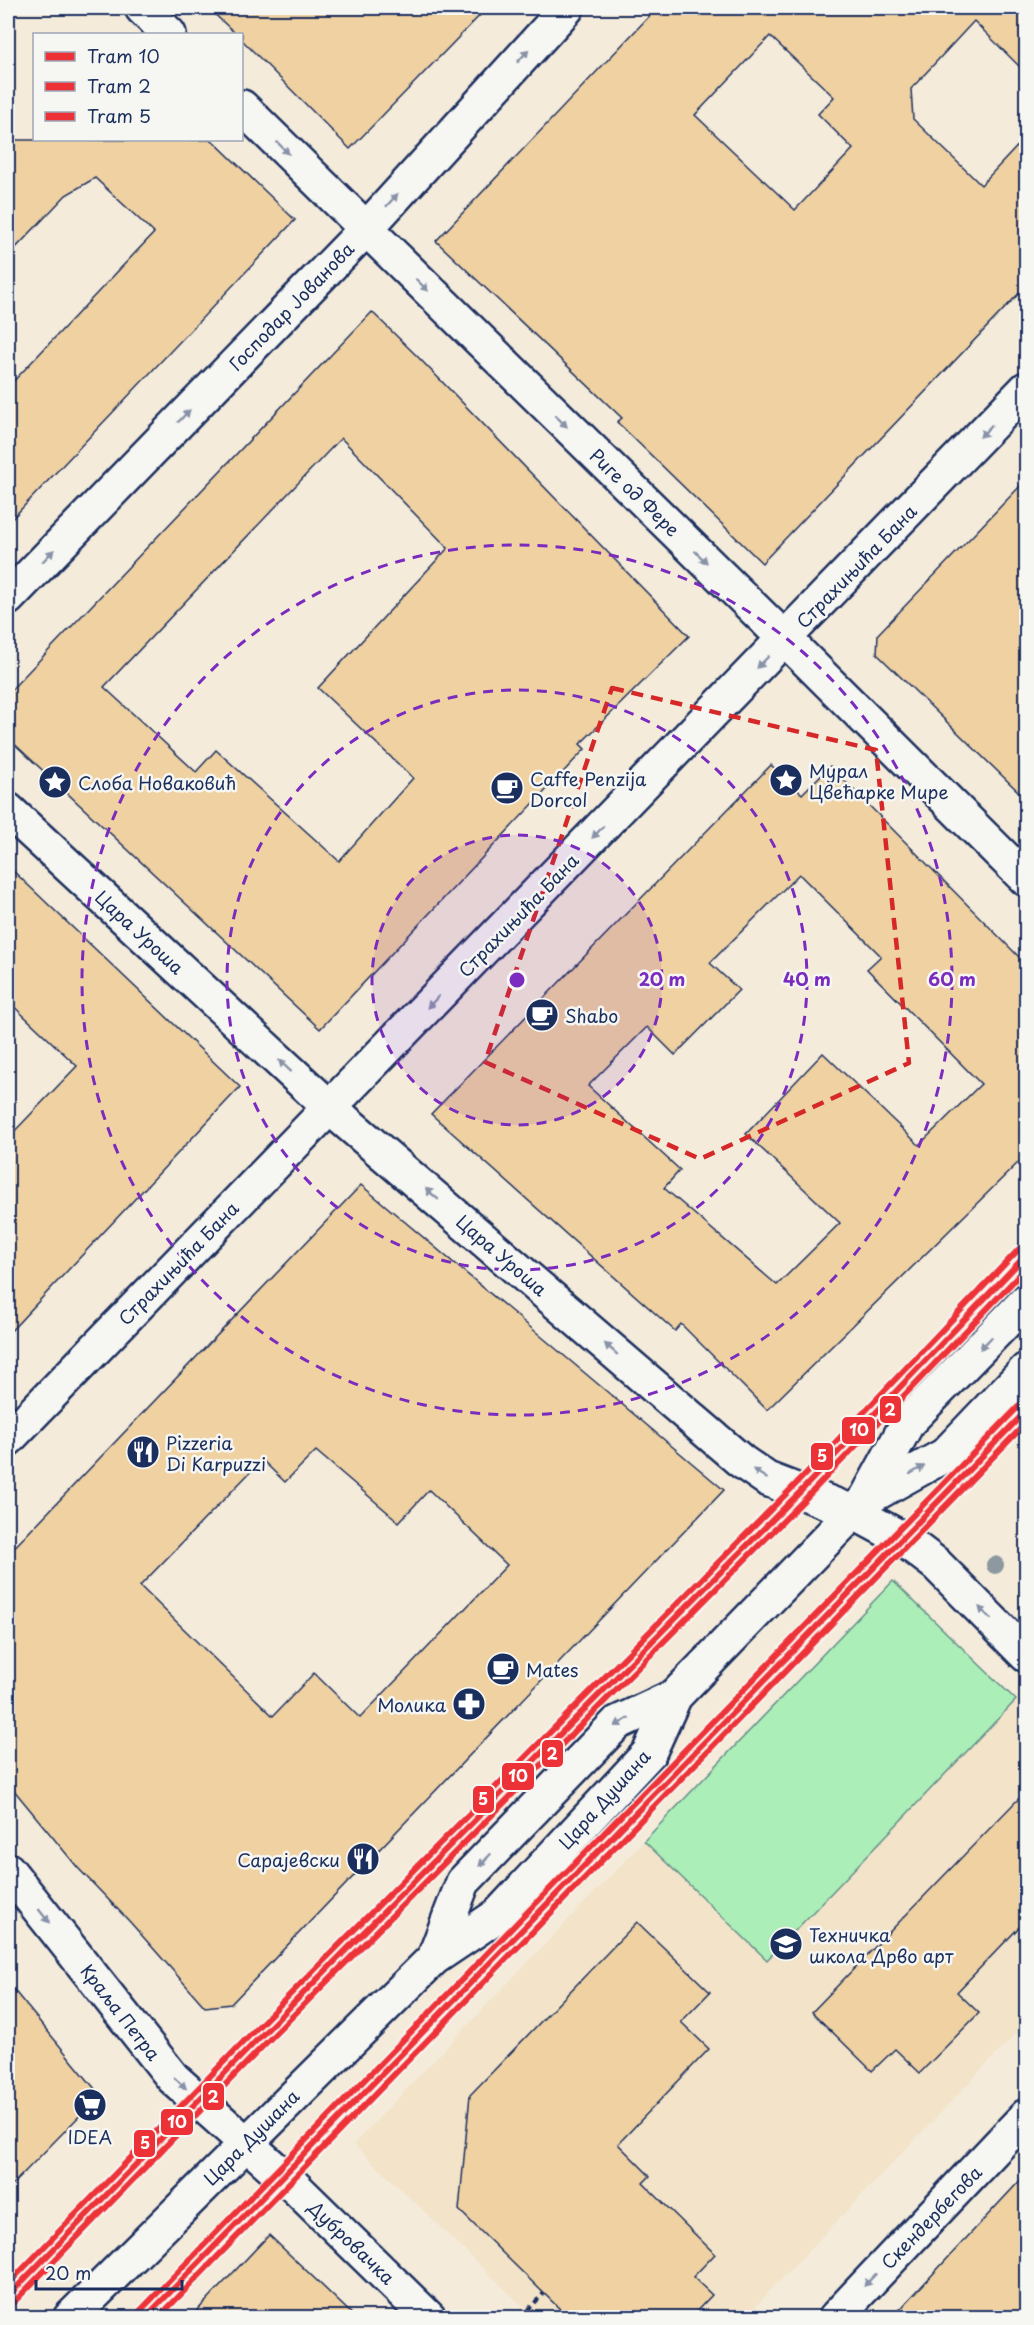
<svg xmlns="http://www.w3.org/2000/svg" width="1034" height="2325" viewBox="0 0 1034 2325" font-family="'Playpen Sans',sans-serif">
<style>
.built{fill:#f2e3c9}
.green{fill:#aceeb7;stroke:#648e8a;stroke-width:1.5}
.building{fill:#efd1a2;stroke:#1b2f5e;stroke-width:1.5;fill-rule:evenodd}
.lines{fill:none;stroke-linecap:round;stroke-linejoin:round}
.minor-casing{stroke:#1b2f5e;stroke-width:38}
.tertiary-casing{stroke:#1b2f5e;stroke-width:38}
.secondary-casing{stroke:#1b2f5e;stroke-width:38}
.path{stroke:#1b2f5e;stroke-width:4;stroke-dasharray:6 4.5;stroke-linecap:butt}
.minor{stroke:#f6f6f2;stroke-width:33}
.tertiary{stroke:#f6f6f2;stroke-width:33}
.secondary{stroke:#f6f6f2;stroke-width:33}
.tram-1-casing{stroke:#f6f6f2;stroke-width:10}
.tram-2-casing{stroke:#f6f6f2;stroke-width:10}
.tram-3-casing{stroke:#f6f6f2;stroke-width:10}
.tram-1{stroke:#ed3237;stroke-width:6}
.tram-2{stroke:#ed3237;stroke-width:6}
.tram-3{stroke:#ed3237;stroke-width:6}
.tree{fill:#8d98a0}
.oneway{fill:#8892a8}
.marked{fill:none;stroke:#d62828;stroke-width:4.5;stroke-dasharray:12 8;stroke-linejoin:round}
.ring{fill:none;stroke:#7b2cbf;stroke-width:3;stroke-dasharray:10 8}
.labels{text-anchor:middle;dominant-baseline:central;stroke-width:5;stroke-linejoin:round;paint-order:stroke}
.street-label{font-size:18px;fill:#1b2f5e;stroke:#f6f6f2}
.poi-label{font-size:18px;fill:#1b2f5e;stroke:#f6f6f2;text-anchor:start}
.centre{fill:#7b2cbf;stroke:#f6f6f2;stroke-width:3}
.ring-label{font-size:18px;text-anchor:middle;font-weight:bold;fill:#7b2cbf;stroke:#f6f6f2;stroke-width:5;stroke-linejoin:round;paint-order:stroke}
.line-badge{stroke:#f6f6f2;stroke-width:2}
.badge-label{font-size:16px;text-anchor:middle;font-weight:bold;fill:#fff}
</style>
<rect width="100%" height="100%" fill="#f4ebda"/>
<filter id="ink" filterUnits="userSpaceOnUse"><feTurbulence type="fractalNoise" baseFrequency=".0167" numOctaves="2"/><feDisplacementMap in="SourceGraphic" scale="12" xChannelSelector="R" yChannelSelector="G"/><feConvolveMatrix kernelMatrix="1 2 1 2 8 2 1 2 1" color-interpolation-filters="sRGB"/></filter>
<g filter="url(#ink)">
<polygon class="built" points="893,1581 1026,1710 1026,2023 745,2317 534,2317 354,2144"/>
<polygon class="green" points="893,1581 1016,1700 767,1960 644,1841"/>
<g class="building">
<polygon points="208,8 487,8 350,149 242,40 242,34 236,34"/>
<path d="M 657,8 L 1026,8 L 1026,73 L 974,21 L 911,89 L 913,119 L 981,185 L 1026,137 L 1026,286 L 762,563 L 617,422 L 622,418 L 436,241 ZM 770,36 L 834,97 L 818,114 L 853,149 L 795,210 L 695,115 Z"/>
<polygon points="8,140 212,140 295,220 8,523 8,387 154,233 95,178 66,195 8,256"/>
<path d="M 372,312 L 418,357 L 689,636 L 580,744 L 585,749 L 320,1029 L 8,738 L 8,693 ZM 341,438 L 448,548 L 318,688 L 413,778 L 339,861 L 216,750 L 196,772 L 104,687 Z"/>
<polygon points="1026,480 1026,799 877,654 878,634"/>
<path d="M 771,765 L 802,794 L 830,766 L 1026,964 L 1026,1155 L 767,1410 L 681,1324 L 675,1331 L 431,1114 ZM 799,874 L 881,956 L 867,969 L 981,1084 L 919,1145 L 823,1053 L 746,1134 L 840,1223 L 777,1285 L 664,1188 L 680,1170 L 588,1086 L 647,1027 L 675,1055 L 739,990 L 710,963 Z"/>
<polygon points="8,866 240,1087 8,1334 8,1138 77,1066 8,1001"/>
<path d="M 361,1185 L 724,1490 L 231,2004 L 205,2007 L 130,1922 L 78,1868 L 8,1783 L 8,1554 ZM 316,1451 L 399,1522 L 429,1490 L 507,1565 L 360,1718 L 314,1673 L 273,1716 L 140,1586 L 262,1460 L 285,1482 Z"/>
<polygon points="1026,1791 1026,1920 957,1992 979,2013 920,2073 895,2049 872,2071 812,2012"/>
<polygon points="637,1922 710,1992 681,2022 709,2049 618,2144 650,2176 643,2183 715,2254 693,2277 712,2295 690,2318 569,2318 459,2210 470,2095"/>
<polygon points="8,1983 100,2095 8,2189"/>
<polygon points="1026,2174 1026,2318 892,2318"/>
<polygon points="269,2235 356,2318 190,2318"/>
</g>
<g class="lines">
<g class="minor-casing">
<g id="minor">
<polyline points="8,598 366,229 567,8"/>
<polyline points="8,810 329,1107 741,1461 767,1479 853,1512 903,1539 936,1564 1026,1655"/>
<polyline points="8,1439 1026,389"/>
<polyline points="835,2318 1026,2116"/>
</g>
</g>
<g class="tertiary-casing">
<g id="tertiary">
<polyline points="142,8 169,34"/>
<polyline points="242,107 785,639 1026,879"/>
<polyline points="8,1870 173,2078 294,2186 429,2318"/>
</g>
</g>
<g class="secondary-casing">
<g id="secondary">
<polyline points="866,1499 908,1422 1026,1301"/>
<polyline points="434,1958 463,1882 617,1723 675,1696"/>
<polyline points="70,2318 434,1958 498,1915 649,1753 675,1696 866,1499 945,1455 1026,1370"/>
</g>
</g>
<polyline class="path" points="520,2318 544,2293"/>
<use href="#minor" class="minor"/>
<use href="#tertiary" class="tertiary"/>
<use href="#secondary" class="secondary"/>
<g class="tram-1-casing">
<g id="tram-1">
<polyline points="8,2296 255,2042 800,1492 1026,1255"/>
<polyline points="145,2318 1026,1411"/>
</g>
</g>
<g class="tram-2-casing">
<g id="tram-2">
<polyline points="14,2302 261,2048 806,1498 1026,1268"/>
<polyline points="158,2318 1026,1423"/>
</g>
</g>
<g class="tram-3-casing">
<g id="tram-3">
<polyline points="8,2284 249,2036 794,1486 1019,1249"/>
<polyline points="139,2312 1020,1405"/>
</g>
</g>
<use href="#tram-1" class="tram-1"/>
<use href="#tram-2" class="tram-2"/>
<use href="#tram-3" class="tram-3"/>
</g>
<circle class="tree" cx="995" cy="1565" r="9"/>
<defs><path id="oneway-solid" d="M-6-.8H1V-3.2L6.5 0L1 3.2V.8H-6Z" transform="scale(1.5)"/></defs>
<g class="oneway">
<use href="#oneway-solid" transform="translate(523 56) rotate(-48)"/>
<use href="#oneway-solid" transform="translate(283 148) rotate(45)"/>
<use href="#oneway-solid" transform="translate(392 200) rotate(-48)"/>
<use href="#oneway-solid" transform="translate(422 285) rotate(44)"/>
<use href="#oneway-solid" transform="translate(184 416) rotate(-46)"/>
<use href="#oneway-solid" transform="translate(561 421) rotate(44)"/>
<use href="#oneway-solid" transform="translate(986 431) rotate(134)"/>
<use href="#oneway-solid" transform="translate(48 556) rotate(-46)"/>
<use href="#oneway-solid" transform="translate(701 557) rotate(44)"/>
<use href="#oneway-solid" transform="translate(763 662) rotate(134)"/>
<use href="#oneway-solid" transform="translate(598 832) rotate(134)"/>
<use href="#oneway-solid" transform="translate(433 1002) rotate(134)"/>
<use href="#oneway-solid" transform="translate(285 1066) rotate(-137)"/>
<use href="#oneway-solid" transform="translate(432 1194) rotate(-139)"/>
<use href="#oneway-solid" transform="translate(986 1343) rotate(134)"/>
<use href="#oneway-solid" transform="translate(611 1349) rotate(-139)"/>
<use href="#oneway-solid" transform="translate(917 1470) rotate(-30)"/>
<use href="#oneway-solid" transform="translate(760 1474) rotate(-146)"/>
<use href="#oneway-solid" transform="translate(985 1613) rotate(-135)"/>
<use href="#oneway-solid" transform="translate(622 1722) rotate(150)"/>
<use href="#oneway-solid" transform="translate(485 1860) rotate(134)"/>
<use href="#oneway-solid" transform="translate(44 1916) rotate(52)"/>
<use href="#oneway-solid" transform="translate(180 2083) rotate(42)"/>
<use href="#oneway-solid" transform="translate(870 2280) rotate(134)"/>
</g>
</g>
<path class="marked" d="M 612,688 L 876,750 L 909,1063 L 700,1159 L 485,1062 Z"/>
<circle cx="517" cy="980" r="145" fill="#7b2cbf" fill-opacity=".12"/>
<g class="ring">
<circle cx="517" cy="980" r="145"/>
<circle cx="517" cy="980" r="290"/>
<circle cx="517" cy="980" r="435"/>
</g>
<defs>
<g id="sight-disc" transform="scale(1.725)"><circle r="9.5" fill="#1b2f5e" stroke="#f6f6f2"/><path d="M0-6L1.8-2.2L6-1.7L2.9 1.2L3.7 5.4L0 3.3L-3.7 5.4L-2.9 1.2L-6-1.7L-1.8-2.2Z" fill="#fff"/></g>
<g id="cafe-disc" transform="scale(1.725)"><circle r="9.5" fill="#1b2f5e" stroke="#f6f6f2"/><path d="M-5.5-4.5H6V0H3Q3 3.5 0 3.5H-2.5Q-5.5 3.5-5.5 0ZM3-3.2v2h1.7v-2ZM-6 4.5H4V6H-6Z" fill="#fff"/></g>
<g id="restaurant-disc" transform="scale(1.725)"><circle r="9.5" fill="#1b2f5e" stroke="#f6f6f2"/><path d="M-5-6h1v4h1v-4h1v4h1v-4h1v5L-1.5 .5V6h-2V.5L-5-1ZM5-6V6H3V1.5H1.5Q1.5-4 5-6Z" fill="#fff"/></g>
<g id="pharmacy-disc" transform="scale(1.725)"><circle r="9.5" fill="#1b2f5e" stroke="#f6f6f2"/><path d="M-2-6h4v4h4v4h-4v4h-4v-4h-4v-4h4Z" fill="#fff"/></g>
<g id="school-disc" transform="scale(1.725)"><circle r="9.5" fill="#1b2f5e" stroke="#f6f6f2"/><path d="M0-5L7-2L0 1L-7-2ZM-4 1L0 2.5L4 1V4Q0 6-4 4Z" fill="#fff"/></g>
<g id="supermarket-disc" transform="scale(1.725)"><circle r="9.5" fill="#1b2f5e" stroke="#f6f6f2"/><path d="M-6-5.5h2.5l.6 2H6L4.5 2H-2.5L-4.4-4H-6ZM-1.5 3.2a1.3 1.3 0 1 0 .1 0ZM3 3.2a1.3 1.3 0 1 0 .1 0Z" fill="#fff"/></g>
</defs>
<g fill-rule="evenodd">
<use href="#sight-disc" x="786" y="780"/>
<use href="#sight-disc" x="55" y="782"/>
<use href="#cafe-disc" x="507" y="788"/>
<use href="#cafe-disc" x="542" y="1015"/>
<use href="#restaurant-disc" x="143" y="1452"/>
<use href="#cafe-disc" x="503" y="1669"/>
<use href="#pharmacy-disc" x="469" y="1704"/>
<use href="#restaurant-disc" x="363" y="1859"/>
<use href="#school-disc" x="786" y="1944"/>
<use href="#supermarket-disc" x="90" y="2105"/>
</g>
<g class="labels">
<g class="street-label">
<text transform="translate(291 306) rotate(-46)">Господар Јованова</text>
<text transform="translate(635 492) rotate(44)">Риге од Фере</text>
<text transform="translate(856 566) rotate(-46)">Страхињића Бана</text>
<text transform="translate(518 915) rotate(-46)">Страхињића Бана</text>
<text transform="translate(140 932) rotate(43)">Цара Уроша</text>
<text transform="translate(502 1255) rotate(41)">Цара Уроша</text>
<text transform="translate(178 1263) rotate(-46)">Страхињића Бана</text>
<text transform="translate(604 1799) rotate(-48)">Цара Душана</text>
<text transform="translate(121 2012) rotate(52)">Краља Петра</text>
<text transform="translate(251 2137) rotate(-45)">Цара Душана</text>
<text transform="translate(931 2217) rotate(-46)">Скендербегова</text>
<text transform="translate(352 2242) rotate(44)">Дубровачка</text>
</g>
<g class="poi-label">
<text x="809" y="770">Мурал<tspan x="809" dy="21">Цвећарке Мире</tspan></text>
<text x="530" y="778">Caffe Penzija<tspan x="530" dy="21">Dorcol</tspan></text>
<text x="78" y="782">Слоба Новаковић</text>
<text x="565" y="1015">Shabo</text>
<text x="166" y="1442">Pizzeria<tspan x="166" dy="21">Di Karpuzzi</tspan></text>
<text x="526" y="1669">Mates</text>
<text x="446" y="1704" text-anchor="end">Молика</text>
<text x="340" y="1859" text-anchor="end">Сарајевски</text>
<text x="809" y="1934">Техничка<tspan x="809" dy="21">школа Дрво арт</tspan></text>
<text x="90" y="2136" text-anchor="middle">IDEA</text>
</g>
</g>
<circle cx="517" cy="980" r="9" class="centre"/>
<g class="ring-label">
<text x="662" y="986">20 m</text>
<text x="807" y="986">40 m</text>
<text x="952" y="986">60 m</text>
</g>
<g class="line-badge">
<rect x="879" y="1395" width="23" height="29" rx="6" fill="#ed3237"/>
<rect x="841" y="1416" width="35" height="29" rx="6" fill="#ed3237"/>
<rect x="810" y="1442" width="24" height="29" rx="6" fill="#ed3237"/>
<rect x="541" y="1739" width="23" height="29" rx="6" fill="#ed3237"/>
<rect x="501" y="1762" width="34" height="29" rx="6" fill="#ed3237"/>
<rect x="472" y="1785" width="23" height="29" rx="6" fill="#ed3237"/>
<rect x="202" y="2082" width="23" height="29" rx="6" fill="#ed3237"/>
<rect x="160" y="2108" width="34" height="28" rx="6" fill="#ed3237"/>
<rect x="133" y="2129" width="23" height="29" rx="6" fill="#ed3237"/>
</g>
<g class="badge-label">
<text x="890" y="1416">2</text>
<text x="859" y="1436">10</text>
<text x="822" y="1462">5</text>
<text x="552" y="1760">2</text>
<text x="518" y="1782">10</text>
<text x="483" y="1805">5</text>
<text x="213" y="2103">2</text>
<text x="177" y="2128">10</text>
<text x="145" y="2149">5</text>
</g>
<rect width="1034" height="2325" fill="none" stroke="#f6f6f2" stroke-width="30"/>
<rect x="15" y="15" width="1004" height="2295" fill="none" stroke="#1b2f5e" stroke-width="2" filter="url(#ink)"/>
<rect x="33" y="33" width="210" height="108" fill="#f6f6f2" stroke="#9ea6b7" stroke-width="1.5"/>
<rect x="45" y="52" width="30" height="9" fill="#ed3237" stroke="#9ea6b7" stroke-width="1.5"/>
<text x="87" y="63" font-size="18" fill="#1b2f5e">Tram 10</text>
<rect x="45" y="82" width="30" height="9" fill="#ed3237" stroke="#9ea6b7" stroke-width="1.5"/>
<text x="87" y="93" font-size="18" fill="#1b2f5e">Tram 2</text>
<rect x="45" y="112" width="30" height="9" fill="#ed3237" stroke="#9ea6b7" stroke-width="1.5"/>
<text x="87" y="123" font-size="18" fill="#1b2f5e">Tram 5</text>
<path d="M36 2280v9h146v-9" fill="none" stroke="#1b2f5e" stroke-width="3"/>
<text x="45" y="2280" font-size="18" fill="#1b2f5e" stroke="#f6f6f2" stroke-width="4.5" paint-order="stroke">20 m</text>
</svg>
